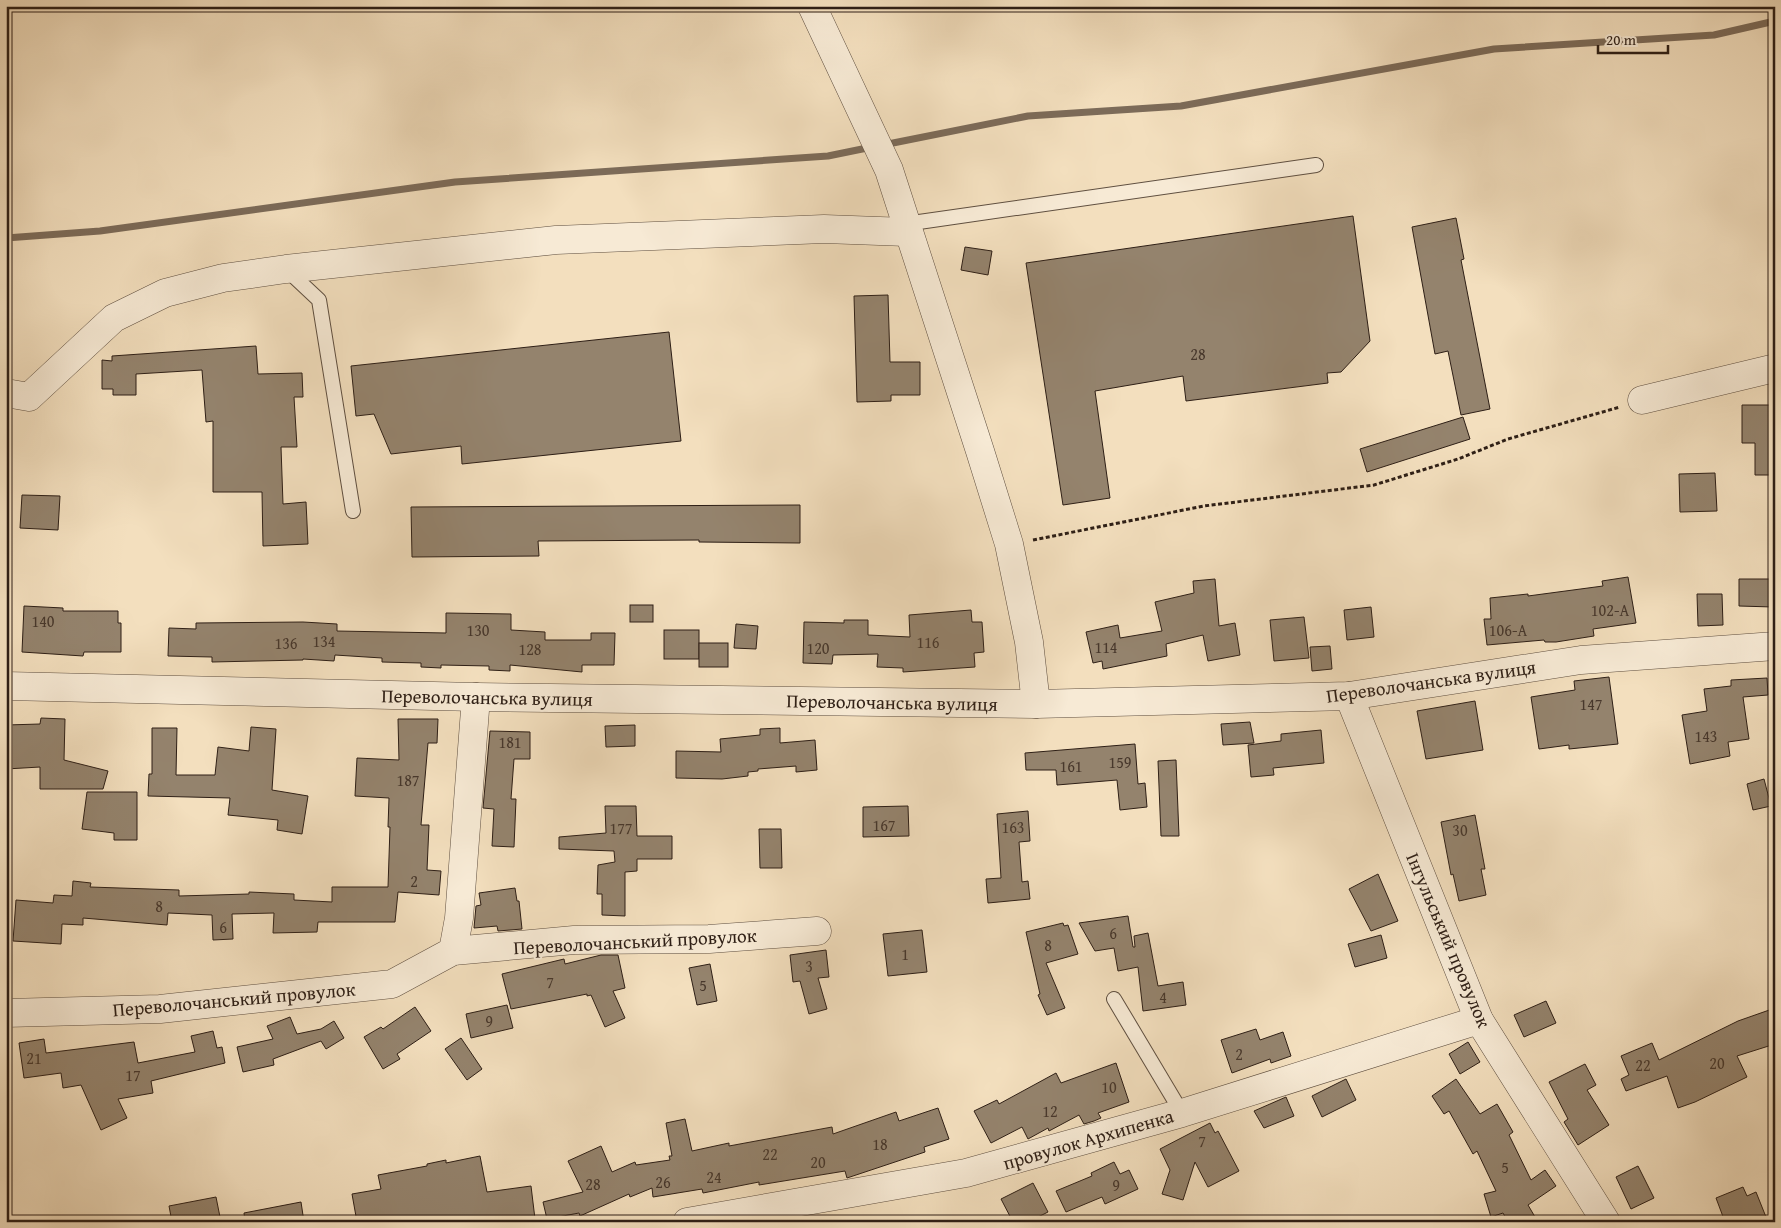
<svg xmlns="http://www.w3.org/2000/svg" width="1781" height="1228" viewBox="0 0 1781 1228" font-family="'Gentium Book Plus',serif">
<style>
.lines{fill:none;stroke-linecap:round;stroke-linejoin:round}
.stream{stroke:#7c6b59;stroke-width:7}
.building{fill:#94836d;stroke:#2e1f16}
.service-casing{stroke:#5f4f40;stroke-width:16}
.minor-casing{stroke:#5f4f40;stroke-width:29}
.path{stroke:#2e1f16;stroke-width:3;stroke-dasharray:4 2.5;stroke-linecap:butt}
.service{stroke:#f7ead5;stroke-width:14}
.minor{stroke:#f7ead5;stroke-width:28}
.labels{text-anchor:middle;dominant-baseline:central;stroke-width:4;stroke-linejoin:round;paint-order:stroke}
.number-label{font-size:16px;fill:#48382c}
.street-label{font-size:19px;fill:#2e1f16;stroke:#f7ead5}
</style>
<rect width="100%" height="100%" fill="#f3dfbe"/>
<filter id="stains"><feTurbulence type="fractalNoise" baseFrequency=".004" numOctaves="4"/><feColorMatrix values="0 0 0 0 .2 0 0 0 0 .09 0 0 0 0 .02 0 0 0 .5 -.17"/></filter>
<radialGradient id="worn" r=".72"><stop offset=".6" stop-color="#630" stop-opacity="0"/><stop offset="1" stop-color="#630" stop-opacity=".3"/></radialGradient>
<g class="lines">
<g class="stream">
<polyline points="883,145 1028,116 1181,106 1494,49 1714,35 1775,21"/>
<polyline points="6,238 100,231 455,182 828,156 872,147"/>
</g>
</g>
<g class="building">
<polygon points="1353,216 1370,341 1341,372 1327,373 1328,383 1186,401 1183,376 1095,391 1110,498 1063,505 1026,263"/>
<polygon points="1456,218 1464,259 1461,260 1490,409 1461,415 1448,351 1435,354 1412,227"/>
<polygon points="965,247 992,251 988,275 961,270"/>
<polygon points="888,295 890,362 920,362 920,395 891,395 891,401 857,402 854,296"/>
<polygon points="669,332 681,441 462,464 461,446 391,454 374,414 356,416 351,366"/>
<polygon points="256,346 258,374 302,373 303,397 294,397 297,447 281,447 283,504 306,502 308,544 263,546 262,492 213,492 213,421 206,422 202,370 136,374 136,395 113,395 113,389 102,389 102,360 112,361 112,356"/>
<polygon points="1742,405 1775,405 1775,475 1755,475 1755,443 1742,443"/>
<polygon points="1463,417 1470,439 1367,472 1360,449"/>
<polygon points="1715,473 1717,511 1680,512 1679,474"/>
<polygon points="22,495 60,496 58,530 20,528"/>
<polygon points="800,505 800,543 699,542 699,540 538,541 539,556 412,557 411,507"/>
<polygon points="1628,577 1636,623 1593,629 1594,636 1556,642 1545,642 1544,640 1487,645 1484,619 1491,619 1490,598 1528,594 1528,596 1603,586 1602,581"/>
<polygon points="1215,579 1219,626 1235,623 1240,655 1208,661 1203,635 1166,644 1167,656 1103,669 1102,661 1093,663 1086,632 1118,625 1120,638 1162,631 1155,602 1194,593 1193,581"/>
<polygon points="1739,579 1773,579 1773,607 1739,606"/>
<polygon points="1697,594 1722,594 1723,625 1698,626"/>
<rect x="630" y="605" width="23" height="17"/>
<polygon points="24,606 63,608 63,611 118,611 118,623 121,623 121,652 84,652 83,656 22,652"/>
<polygon points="1371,607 1374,637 1347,640 1344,610"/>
<polygon points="971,610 972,622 982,622 984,652 974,653 975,667 903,672 903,668 877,667 878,654 833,655 832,664 803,663 804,622 844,623 844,620 868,620 868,635 910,637 909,615"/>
<polygon points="446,613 511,614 511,630 545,632 545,640 591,640 591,633 615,633 614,665 582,665 582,672 510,665 510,671 489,670 489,666 441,665 441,668 421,667 421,663 382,662 382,658 335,655 334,661 303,659 303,660 212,662 212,657 168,656 169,628 196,629 196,623 303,622 337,624 337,631 446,633"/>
<polygon points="1304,617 1309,658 1274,661 1270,620"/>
<polygon points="736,624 758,626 756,649 734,648"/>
<rect x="664" y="630" width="35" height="29"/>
<rect x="699" y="643" width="29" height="24"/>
<polygon points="1330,646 1332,669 1312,671 1310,647"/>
<polygon points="1609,677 1618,744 1569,749 1569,745 1539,749 1531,697 1575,690 1574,681"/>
<polygon points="1767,678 1768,695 1743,697 1749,739 1728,742 1730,756 1690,764 1682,715 1707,711 1704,689 1731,686 1731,680"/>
<polygon points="1475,701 1483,750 1426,759 1417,711"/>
<polygon points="41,718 65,719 64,760 108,771 103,789 40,789 40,767 6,769 6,725 40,724"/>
<polygon points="398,719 438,719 437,743 428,743 421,825 429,825 427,870 441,871 439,895 398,892 395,922 318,922 317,932 273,933 274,913 232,914 233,939 213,940 212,915 168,913 167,925 83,918 83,925 62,924 61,944 13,941 16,900 53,903 54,895 72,896 73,881 91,883 90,887 179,890 179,896 249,894 249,892 294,894 294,900 332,902 332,887 388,887 390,827 388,827 389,798 355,796 357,758 399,760"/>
<polygon points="1250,722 1254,743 1223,745 1221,724"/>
<polygon points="635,725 635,746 606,747 605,726"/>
<polygon points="251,727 276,729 272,790 308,796 302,834 277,830 278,820 228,815 230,798 148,796 149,774 152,774 152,728 177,728 176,775 215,775 218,747 249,751"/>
<polygon points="780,728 780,743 815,740 817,770 796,772 796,766 758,769 758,771 748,772 748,776 722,779 676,778 676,751 721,752 720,739 760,735 760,729"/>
<polygon points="1321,730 1324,763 1273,768 1274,775 1251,777 1248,745 1281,741 1281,734"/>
<polygon points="490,731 530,732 530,759 514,759 511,799 516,799 514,847 492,846 494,809 483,808"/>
<polygon points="1135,744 1138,784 1145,783 1147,807 1120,810 1117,780 1057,785 1056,770 1026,770 1025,753"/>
<polygon points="1176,760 1179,836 1161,836 1158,761"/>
<polygon points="1764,779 1771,806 1753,810 1747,784"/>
<polygon points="87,792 137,792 137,840 114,840 114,833 82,829"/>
<polygon points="605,806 636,806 637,836 672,836 672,859 637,859 637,871 625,872 625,916 602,915 602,894 597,894 598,865 615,862 614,851 559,849 559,837 606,833"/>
<polygon points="908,806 909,836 863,837 863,807"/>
<polygon points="1028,811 1030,841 1019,842 1022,882 1028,881 1030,899 988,903 986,879 1001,878 997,814"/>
<polygon points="1475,815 1485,869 1481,869 1486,895 1459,901 1453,874 1451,875 1441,822"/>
<polygon points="759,829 781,829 782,868 760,868"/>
<polygon points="1378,874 1398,921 1371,931 1349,889"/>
<polygon points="515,888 517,901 519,901 522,929 498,931 497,926 474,928 476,906 481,905 479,893"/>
<polygon points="1128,916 1133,947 1135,947 1134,936 1148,933 1158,986 1183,982 1186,1005 1143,1011 1138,967 1118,971 1114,948 1095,951 1079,923"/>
<polygon points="1063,923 1064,926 1068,925 1078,954 1046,963 1065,1008 1047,1015 1038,995 1040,994 1026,932"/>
<polygon points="922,930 927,972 888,976 883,934"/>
<polygon points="1381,935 1387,958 1355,967 1348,944"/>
<polygon points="826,950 829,977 818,978 827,1009 809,1014 800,981 793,982 790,955"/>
<polygon points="601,955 618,955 625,988 613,991 625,1018 605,1027 591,995 587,996 587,994 511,1009 502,974 564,959 565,964"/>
<polygon points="710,964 717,1001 697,1005 689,968"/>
<polygon points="1546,1001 1556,1023 1524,1037 1514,1015"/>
<polygon points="507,1005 513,1028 471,1038 466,1014"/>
<polygon points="415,1007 431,1031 397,1054 400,1059 383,1069 364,1037 381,1027 383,1029"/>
<polygon points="1775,1008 1775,1044 1737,1056 1747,1077 1695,1102 1678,1108 1667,1076 1626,1091 1621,1079 1629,1075 1621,1056 1652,1043 1659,1060 1738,1021"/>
<polygon points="290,1017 297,1034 321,1029 334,1021 344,1038 326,1049 321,1041 273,1059 274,1065 243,1072 237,1047 273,1039 267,1026"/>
<polygon points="1256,1029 1260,1040 1283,1032 1291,1056 1271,1063 1270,1059 1232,1073 1221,1040"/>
<polygon points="213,1031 217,1048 222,1047 225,1063 151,1081 153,1093 118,1099 127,1118 101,1130 81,1085 63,1088 61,1073 24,1078 19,1043 44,1039 46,1053 134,1042 138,1063 195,1052 191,1036"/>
<polygon points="461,1038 482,1069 467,1080 445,1049"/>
<polygon points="1468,1042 1480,1062 1460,1074 1449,1054"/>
<polygon points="1116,1063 1129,1102 1098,1113 1101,1118 1094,1121 1084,1124 1079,1115 1049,1131 1048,1128 1028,1139 1022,1127 991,1143 974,1111 997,1100 999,1104 1056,1073 1061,1083"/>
<polygon points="1585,1064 1596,1085 1587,1090 1609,1125 1578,1145 1564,1122 1568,1119 1549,1082"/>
<polygon points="1346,1079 1356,1100 1322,1117 1312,1096"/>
<polygon points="1456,1079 1480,1114 1497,1104 1513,1132 1509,1135 1531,1180 1545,1170 1556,1186 1528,1205 1538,1222 1508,1222 1503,1213 1491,1217 1484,1194 1496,1191 1477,1151 1473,1154 1449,1111 1444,1114 1432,1096"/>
<polygon points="1286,1097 1294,1116 1264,1128 1254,1111"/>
<polygon points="938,1108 949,1139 924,1147 925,1152 847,1178 845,1171 759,1185 759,1182 703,1193 702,1189 653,1197 652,1188 630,1197 629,1194 580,1216 579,1213 547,1219 543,1202 583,1192 568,1161 601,1146 612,1172 635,1162 636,1165 670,1160 669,1156 672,1156 666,1123 685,1119 692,1151 729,1143 729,1146 832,1127 833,1134 896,1112 899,1121"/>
<polygon points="1210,1123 1215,1133 1218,1131 1239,1171 1208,1187 1195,1162 1183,1200 1162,1194 1170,1170 1160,1149"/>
<polygon points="480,1156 487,1192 531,1186 535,1219 515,1222 357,1222 352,1194 381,1189 378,1175 427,1166 427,1164 446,1160 446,1163"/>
<polygon points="1114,1162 1120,1174 1129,1170 1138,1189 1105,1204 1102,1197 1066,1212 1056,1191 1092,1176 1091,1173"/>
<polygon points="1638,1166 1654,1198 1631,1209 1616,1177"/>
<polygon points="1033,1183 1048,1212 1028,1222 1013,1222 1001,1199"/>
<polygon points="1743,1187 1747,1196 1756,1192 1768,1222 1725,1222 1716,1198"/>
<polygon points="216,1197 221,1222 172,1222 169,1206"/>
<polygon points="301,1202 304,1222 245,1222 244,1213"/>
</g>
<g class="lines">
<g class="service-casing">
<g id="service">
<polyline points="905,224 1316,165"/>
<polyline points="286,269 319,300 353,511"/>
<polyline points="1114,999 1182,1113"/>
</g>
</g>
<g class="minor-casing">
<g id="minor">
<polyline points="812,6 889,170 980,451 1009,544 1029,642 1036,704"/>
<polyline points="6,393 29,397 114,318 165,293 223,278 286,269 556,240 824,229 907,232"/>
<polyline points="1642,400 1775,368"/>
<polyline points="6,686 476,697 1036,704 1349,696 1581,660 1775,646"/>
<polyline points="1349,696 1479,1020 1606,1222"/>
<polyline points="453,951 459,918 476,697"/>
<polyline points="6,1013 160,1009 392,984 453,951 574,940 709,939 817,931"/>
<polyline points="687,1222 966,1173 1182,1113 1479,1020"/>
</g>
</g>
<polyline class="path" points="1033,540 1204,506 1374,485 1458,459 1508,439 1620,407"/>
<use href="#service" class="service"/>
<use href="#minor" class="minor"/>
</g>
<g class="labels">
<g class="number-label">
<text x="1198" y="354">28</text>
<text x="1610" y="610">102-А</text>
<text x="43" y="621">140</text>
<text x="478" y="630">130</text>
<text x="1508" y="630">106-А</text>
<text x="324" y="641">134</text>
<text x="928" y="642">116</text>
<text x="286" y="643">136</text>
<text x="1106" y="647">114</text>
<text x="818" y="648">120</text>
<text x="530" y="649">128</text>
<text x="1591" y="704">147</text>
<text x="1706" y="736">143</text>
<text x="510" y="742">181</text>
<text x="1120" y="762">159</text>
<text x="1071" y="766">161</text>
<text x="408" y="780">187</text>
<text x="884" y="825">167</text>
<text x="1013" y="827">163</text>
<text x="621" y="828">177</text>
<text x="1460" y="830">30</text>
<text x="414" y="881">2</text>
<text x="159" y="906">8</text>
<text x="223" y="927">6</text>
<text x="1113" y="933">6</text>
<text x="1048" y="945">8</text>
<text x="905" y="954">1</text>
<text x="809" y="966">3</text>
<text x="550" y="982">7</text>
<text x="703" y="985">5</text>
<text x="1163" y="997">4</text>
<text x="489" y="1021">9</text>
<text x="1239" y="1054">2</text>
<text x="34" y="1058">21</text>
<text x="1717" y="1063">20</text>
<text x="1643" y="1065">22</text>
<text x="133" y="1075">17</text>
<text x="1109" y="1087">10</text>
<text x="1050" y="1111">12</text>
<text x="1202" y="1141">7</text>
<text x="880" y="1144">18</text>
<text x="770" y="1154">22</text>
<text x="818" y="1162">20</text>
<text x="1505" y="1167">5</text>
<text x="714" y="1177">24</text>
<text x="663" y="1182">26</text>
<text x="593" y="1184">28</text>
<text x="1116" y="1185">9</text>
</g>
<g class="street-label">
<text transform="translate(1431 681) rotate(-8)">Переволочанська вулиця</text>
<text transform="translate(487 697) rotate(1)">Переволочанська вулиця</text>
<text transform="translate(892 702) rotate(1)">Переволочанська вулиця</text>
<text transform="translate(1449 940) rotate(67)">Інгульський провулок</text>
<text transform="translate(635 941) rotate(-3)">Переволочанський провулок</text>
<text transform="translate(234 999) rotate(-5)">Переволочанський провулок</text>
<text transform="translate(1088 1139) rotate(-16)">провулок Архипенка</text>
</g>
</g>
<rect width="1781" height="1228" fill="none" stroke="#f3dfbe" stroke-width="25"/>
<rect x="8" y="8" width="1766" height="1213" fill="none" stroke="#2e1f16" stroke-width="2.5"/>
<rect x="12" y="12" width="1756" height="1203" fill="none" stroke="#2e1f16"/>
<path d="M1598 45v8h70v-8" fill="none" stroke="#2e1f16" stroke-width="2.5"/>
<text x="1606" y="45" font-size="15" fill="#2e1f16" stroke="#f7ead5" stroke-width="4" paint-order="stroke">20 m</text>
<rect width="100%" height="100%" filter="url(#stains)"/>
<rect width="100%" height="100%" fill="url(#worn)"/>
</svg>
